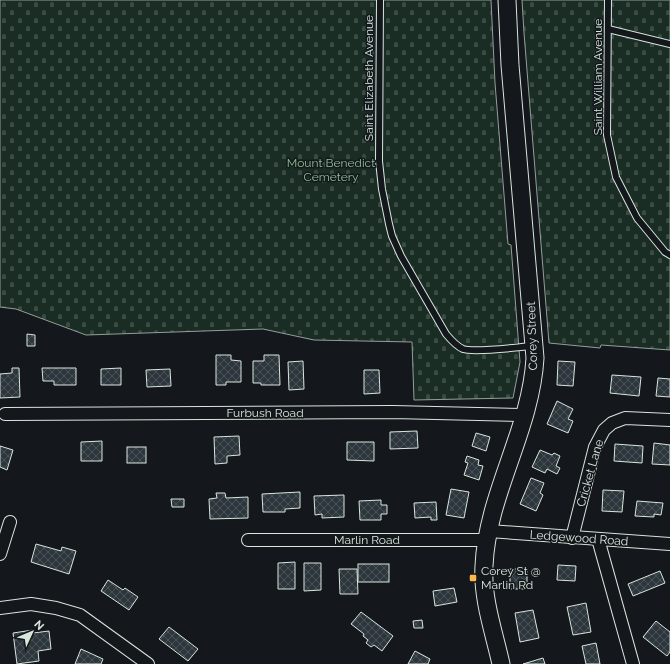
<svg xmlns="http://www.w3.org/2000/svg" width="670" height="664" viewBox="0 0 670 664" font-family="Raleway,sans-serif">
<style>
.cemetery{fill:url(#cemetery-stones);stroke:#939e99}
.building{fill:url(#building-cross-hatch);stroke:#d8e6dc}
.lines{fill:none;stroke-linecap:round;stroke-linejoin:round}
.lane-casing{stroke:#d8e6dc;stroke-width:8}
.street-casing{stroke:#d8e6dc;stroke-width:14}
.secondary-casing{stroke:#d8e6dc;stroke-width:19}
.lane{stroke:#14181c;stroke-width:6}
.street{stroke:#14181c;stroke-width:12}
.secondary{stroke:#14181c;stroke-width:17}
.poi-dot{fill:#ffb74d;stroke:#14181c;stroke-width:1.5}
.labels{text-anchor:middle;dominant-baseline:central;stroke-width:3;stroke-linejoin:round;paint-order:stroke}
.street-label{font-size:12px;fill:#d8e6dc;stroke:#14181c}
.park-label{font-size:12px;fill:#8ac095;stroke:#14181c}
.poi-label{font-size:12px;fill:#d8e6dc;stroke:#14181c;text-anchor:start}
</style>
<defs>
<pattern id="cemetery-stones" width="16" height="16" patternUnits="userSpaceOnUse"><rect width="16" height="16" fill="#1a2d24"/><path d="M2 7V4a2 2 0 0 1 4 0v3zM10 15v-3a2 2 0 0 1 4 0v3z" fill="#3b4b43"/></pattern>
<pattern id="building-cross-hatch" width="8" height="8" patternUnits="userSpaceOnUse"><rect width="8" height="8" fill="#2c363c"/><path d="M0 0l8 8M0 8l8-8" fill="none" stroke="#4a5358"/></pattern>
</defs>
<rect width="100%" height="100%" fill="#14181c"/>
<g class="cemetery">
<polygon points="0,0 491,0 495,83 508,244 511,245 520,362 513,398 414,400 412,342 314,340 263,329 86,335 16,309 0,307"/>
<polygon points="522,0 670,0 670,350 601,345 600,348 549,343 524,33"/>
</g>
<g class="building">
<polygon points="27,334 35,335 35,346 27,346"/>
<polygon points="216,355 231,355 231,360 241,361 241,382 226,382 226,385 216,385"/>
<polygon points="264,355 279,355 280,385 261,385 261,383 253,383 253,361 264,361"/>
<polygon points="303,361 304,389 289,390 288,362"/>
<polygon points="558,361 575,362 573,386 557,385"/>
<polygon points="12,368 19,368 20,397 0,398 0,374 12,373"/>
<polygon points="42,368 76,368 76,385 54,385 54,381 43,381"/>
<polygon points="121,368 121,385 101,385 101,369"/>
<polygon points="170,369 171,386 147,387 146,370"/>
<polygon points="364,370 379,370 380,393 364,394"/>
<polygon points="612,375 641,377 639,396 610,393"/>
<polygon points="658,378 670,379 670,397 656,396"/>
<polygon points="557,401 573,409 568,419 573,421 568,433 547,424"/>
<polygon points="417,431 418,448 390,449 390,432"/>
<polygon points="476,433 490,437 486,451 472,446"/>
<polygon points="239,436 240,455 227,456 227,463 215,464 214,437"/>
<polygon points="102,441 102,461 81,461 81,442"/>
<polygon points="347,442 374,442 374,461 347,460"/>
<polygon points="654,443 670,445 670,465 652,464"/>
<polygon points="615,444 643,446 642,463 614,461"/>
<polygon points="0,446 13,450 7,470 0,467"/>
<rect x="127" y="447" width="19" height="16"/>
<polygon points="540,450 552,455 554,453 560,456 556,466 560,468 557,474 547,469 545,473 532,467"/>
<polygon points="467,456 479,460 478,465 483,466 479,480 464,475 468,463 465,462"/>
<polygon points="531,478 544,483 540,493 543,495 536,511 520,504"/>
<polygon points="451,489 469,492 464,518 446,515"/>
<polygon points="603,490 624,491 622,512 602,511"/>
<polygon points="300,492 300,508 285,509 285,512 263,512 262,494"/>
<polygon points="216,493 225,493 226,498 248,497 248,518 210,519 209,499 217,498"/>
<polygon points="344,495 344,517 322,518 322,514 315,515 314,496"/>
<polygon points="171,499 184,499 184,507 172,507"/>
<polygon points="381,500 381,505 387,505 387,514 381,514 381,520 360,520 359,501"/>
<polygon points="637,501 663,503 661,515 654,514 654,517 635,516"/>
<polygon points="436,502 437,520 431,520 431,517 415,518 414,503"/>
<polygon points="36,544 61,551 62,547 76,551 69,574 31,562"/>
<polygon points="295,562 295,589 278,589 278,563"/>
<polygon points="304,563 321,563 321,590 304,591"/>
<rect x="358" y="564" width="31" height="18"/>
<polygon points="558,565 576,566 575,581 557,580"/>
<polygon points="339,569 357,569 358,594 340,594"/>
<rect x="510" y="569" width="17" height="20"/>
<polygon points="660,571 665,583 633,596 628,584"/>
<polygon points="108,580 123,590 125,588 138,597 129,610 101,591"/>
<polygon points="454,588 457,602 435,606 433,591"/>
<polygon points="586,603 591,632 573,635 567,607"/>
<polygon points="533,610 539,638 520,642 515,613"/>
<polygon points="361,612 393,636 382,651 374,645 371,647 366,643 368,640 363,636 364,634 351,624"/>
<polygon points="422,620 423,628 414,628 413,621"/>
<polygon points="656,621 670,632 670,652 667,656 643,637"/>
<polygon points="169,627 198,649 188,661 159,639"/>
<polygon points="33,630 33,633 49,631 51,649 38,651 39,661 17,664 13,633"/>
<polygon points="596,643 600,664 586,664 582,646"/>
<polygon points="81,649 103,659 101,664 75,664"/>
<polygon points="415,651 430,659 428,664 408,664"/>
<polygon points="543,658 545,664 523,664"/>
</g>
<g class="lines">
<g class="lane-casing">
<g id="lane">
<path d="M 380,0 L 379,161 L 382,189 L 389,224 L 392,236 L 401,256 L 446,334 C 451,340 456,346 463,349 C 475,353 518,347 533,346"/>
<polyline points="608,0 607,135 616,177 637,218 665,252 670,255"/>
<polyline points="608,29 670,44"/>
</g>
</g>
<g class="street-casing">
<g id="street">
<polyline points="5,414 393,412 524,415"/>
<polyline points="489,531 670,544"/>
<polyline points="572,538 595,447 604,430 612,423 625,418 670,420"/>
<polyline points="598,539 633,664"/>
<polyline points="248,540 487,540"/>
<polyline points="0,554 10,522"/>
<polyline points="0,608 31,604 56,608 80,615 148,664"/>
</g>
</g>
<g class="secondary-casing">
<path id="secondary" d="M 501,664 C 494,632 482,599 484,566 C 487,494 531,430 535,358 L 510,65 L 507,0"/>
</g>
<use href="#lane" class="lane"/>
<use href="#street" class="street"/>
<use href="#secondary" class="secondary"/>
</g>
<rect class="poi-dot" x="469" y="574" width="8" height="8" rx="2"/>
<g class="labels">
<g class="street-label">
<text transform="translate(598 77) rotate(-90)">Saint William Avenue</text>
<text transform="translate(369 78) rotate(-90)">Saint Elizabeth Avenue</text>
<text transform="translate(532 336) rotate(-92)">Corey Street</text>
<text x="265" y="413">Furbush Road</text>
<text transform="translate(590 473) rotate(-74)">Cricket Lane</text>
<text transform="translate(579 538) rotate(4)">Ledgewood Road</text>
<text x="367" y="540">Marlin Road</text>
</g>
<g class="park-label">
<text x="331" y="163">Mount Benedict<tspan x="331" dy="14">Cemetery</tspan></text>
</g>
<g class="poi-label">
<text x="481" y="571">Corey St @<tspan x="481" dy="14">Marlin Rd</tspan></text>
</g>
</g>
<g transform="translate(32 632) rotate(46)" stroke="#14181c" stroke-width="3" paint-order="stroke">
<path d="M0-3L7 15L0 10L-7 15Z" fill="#d8e6dc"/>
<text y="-6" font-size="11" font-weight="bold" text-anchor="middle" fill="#d8e6dc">N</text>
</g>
</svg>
